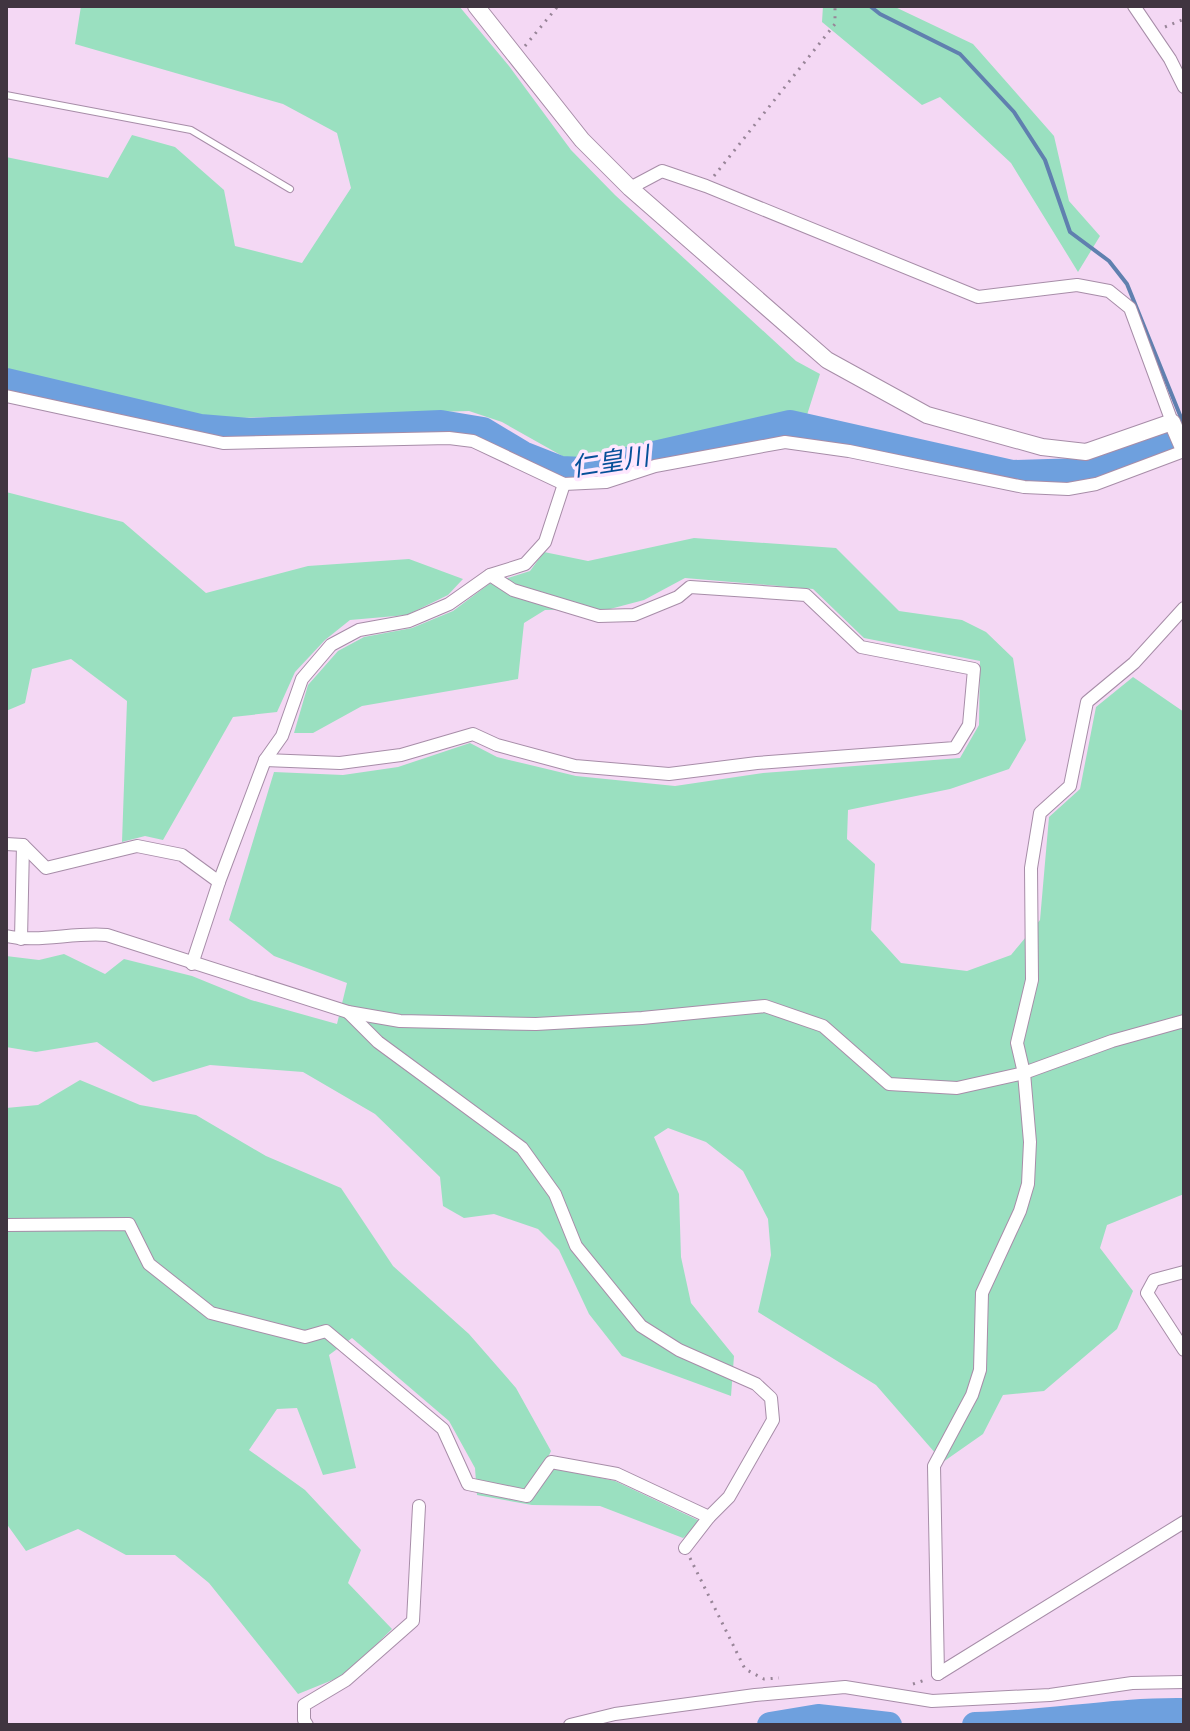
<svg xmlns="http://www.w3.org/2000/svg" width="1190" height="1731" viewBox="0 0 1190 1731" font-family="Barlow,'Noto Sans JP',sans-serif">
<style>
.green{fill:#9ae0c0}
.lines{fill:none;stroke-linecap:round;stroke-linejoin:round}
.stream{stroke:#6080af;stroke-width:4}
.river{stroke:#6ea0de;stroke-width:26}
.service-casing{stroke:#a78da8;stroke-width:8}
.minor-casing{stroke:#a78da8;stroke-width:14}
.tertiary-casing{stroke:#a78da8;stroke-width:18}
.path{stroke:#988598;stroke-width:3;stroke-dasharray:2 6;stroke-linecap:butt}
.service{stroke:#fff;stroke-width:6}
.minor{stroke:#fff;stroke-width:12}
.tertiary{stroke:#fff;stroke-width:16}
.labels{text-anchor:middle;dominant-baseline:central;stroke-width:7;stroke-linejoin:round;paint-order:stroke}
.water-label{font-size:26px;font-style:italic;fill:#055099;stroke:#fee7fe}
</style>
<rect width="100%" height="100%" fill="#f4d8f4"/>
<g class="green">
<polygon points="81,6 459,6 509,66 571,150 615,195 796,361 820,374 807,415 573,462 502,422 469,411 203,419 44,381 6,368 6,157 108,178 132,135 175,147 224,190 235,246 302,263 351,188 337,133 283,104 75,44"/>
<polygon points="823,6 893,6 973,44 1054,136 1069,201 1100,236 1078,272 1011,163 940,97 922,105 822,22"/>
<polygon points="6,492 123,522 206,593 308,566 409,559 463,579 448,595 407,615 350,620 325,640 295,672 277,712 233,717 163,840 145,836 122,842 127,701 71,659 32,669 25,703 6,711"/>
<polygon points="694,538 836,548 899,611 962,620 986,632 1013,658 1026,740 1009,769 950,789 848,810 847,839 875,864 871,930 901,963 967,971 1011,955 1040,920 1049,817 1080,789 1096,707 1133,677 1184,712 1184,1194 1107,1225 1100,1248 1133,1291 1117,1329 1044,1391 1003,1395 983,1434 943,1462 876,1385 758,1312 771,1255 768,1219 743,1171 706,1142 668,1128 654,1137 679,1194 681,1257 691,1303 734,1356 731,1396 622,1356 589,1314 559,1250 538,1229 494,1214 464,1218 443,1206 440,1177 375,1114 303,1072 210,1065 153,1082 97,1042 36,1052 6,1047 6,956 39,960 64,954 105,974 124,959 192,976 251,1000 337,1024 347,983 274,956 229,920 274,772 343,775 398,767 470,743 497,757 576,776 675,786 763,773 960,758 979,725 980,661 864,638 813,589 685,578 644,600 610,609 545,610 524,623 518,679 362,706 313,733 294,733 308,685 338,651 364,637 412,628 453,611 489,584 530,571 544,552 588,561"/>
<polygon points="80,1080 140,1105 196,1115 266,1156 341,1188 393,1266 469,1334 516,1388 551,1451 544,1466 615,1481 702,1522 683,1538 600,1506 532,1505 477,1495 475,1468 449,1421 352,1338 329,1355 356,1468 323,1475 297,1408 277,1409 249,1450 305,1490 361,1550 348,1583 392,1629 345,1675 298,1694 209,1583 175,1555 126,1555 78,1529 26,1551 6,1523 6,1108 38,1105"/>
</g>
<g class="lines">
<polyline class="stream" points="870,6 880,14 960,54 1014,112 1045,160 1070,232 1109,261 1127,284 1184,425"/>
<g class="river">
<polyline points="6,381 200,427 249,431 441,423 483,430 523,454 561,469 584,470 790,423 1012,473 1081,471 1168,441"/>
<polyline points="770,1725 818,1717 889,1725"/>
<path d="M 975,1725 C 1045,1724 1114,1710 1184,1711"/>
</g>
<g class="service-casing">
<polyline id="service" points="6,95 191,130 290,189"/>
</g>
<g class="minor-casing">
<g id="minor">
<polyline points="1134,6 1170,59 1184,87"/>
<polyline points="630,188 662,171 706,186 978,297 1077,285 1109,291 1130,308 1172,422"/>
<polyline points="6,396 223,443 449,438 473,441 564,484 606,482 655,466 785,442 849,451 1024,487 1068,489 1096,484 1184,451"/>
<polyline points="265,760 340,763 401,755 473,734 497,745 575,766 669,774 757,763 955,748 969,725 974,669 861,647 806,595 690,587 678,597 634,615 599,616 513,590 490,575"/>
<polyline points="6,844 23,845 46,868 137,846 182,855 219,882"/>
<path d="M 6,936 C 38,943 73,932 107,935 L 348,1012 L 400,1021 L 536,1024 L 642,1018 L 765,1006 L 823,1026 L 889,1084 L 957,1088 L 1024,1073 L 1112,1041 L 1184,1021"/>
<polyline points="21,939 23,845"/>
<polyline points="192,964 219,882 265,760 282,736 302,679 331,645 359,630 409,621 449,604 490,575 525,564 545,542 564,484"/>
<polyline points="348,1012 378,1042 522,1148 555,1194 576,1246 641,1326 679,1350 756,1384 771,1398 773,1420 729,1497 709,1517 685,1548"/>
<polyline points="6,1225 129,1224 149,1264 211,1313 305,1337 326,1331 443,1429 468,1484 527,1496 551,1462 617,1474 709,1517"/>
<polyline points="1184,1272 1154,1280 1147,1293 1184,1350"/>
<polyline points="938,1674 934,1466 972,1395 980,1370 982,1293 1020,1211 1028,1184 1030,1142 1024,1073 1017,1043 1032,980 1031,868 1040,813 1070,786 1087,702 1134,663 1184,608"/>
<polyline points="938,1674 1184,1522"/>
<polyline points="307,1725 304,1720 304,1705 346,1680 413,1621 419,1506"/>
<polyline points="570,1725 615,1714 755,1695 845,1687 932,1701 1050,1695 1132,1683 1184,1682"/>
</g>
</g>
<g class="tertiary-casing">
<polyline id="tertiary" points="476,6 582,140 630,188 827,360 927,415 1042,447 1086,452 1172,422 1184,450"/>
</g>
<g class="path">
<polyline points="1165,27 1184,19"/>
<polyline points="525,46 558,6"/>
<polyline points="714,176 835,24 835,6"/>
<polyline points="690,1558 745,1669 764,1679 779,1678"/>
<polyline points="913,1684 928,1679"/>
</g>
<use href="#service" class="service"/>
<use href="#minor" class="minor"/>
<use href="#tertiary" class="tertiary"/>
</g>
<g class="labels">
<g class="water-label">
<text transform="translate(610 460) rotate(-9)">仁皇川</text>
</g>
</g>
<rect width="1190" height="1731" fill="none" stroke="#403540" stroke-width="16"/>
</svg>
